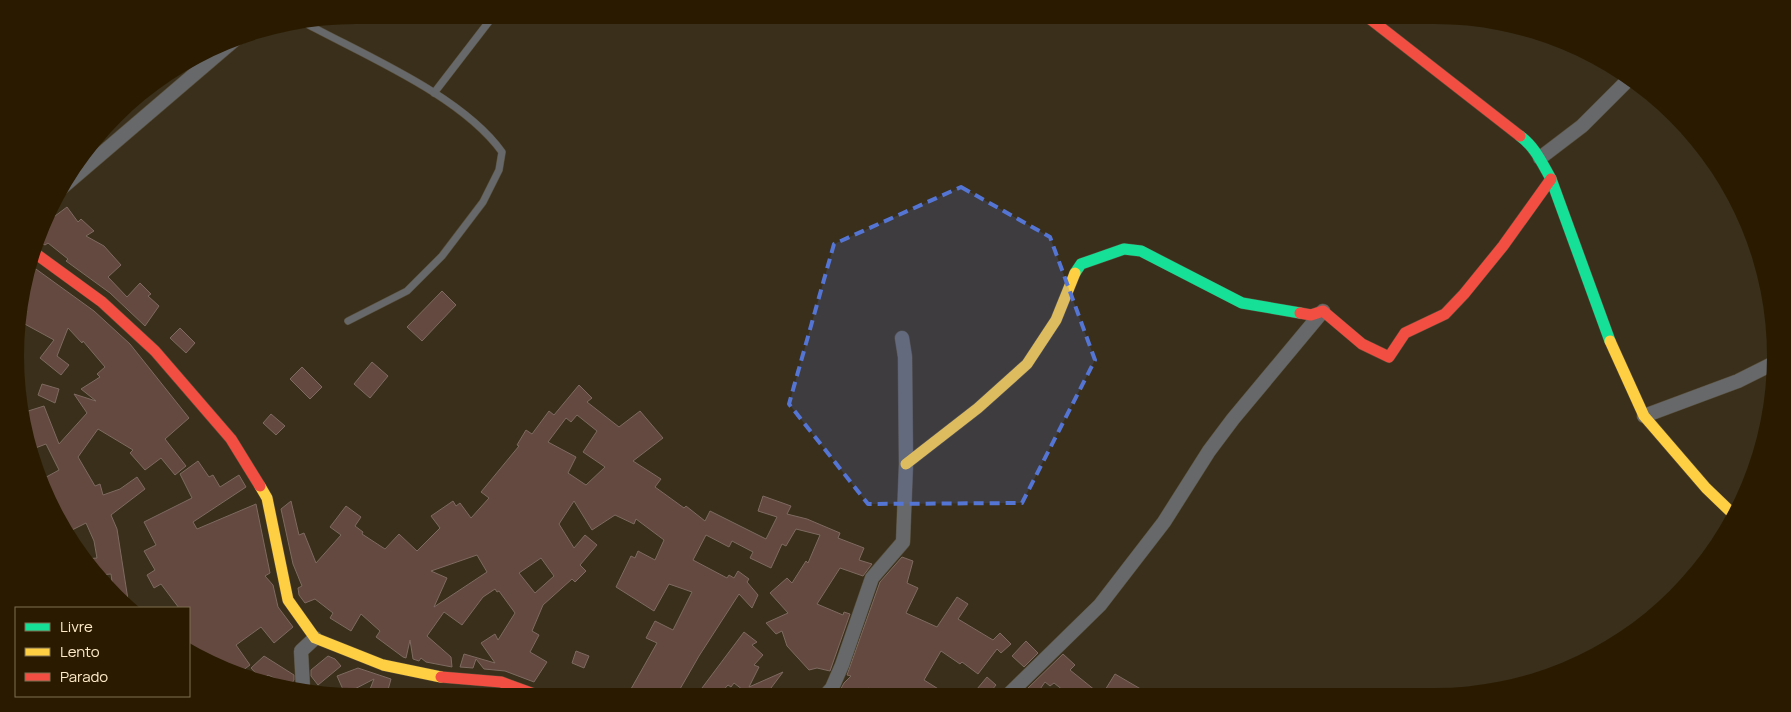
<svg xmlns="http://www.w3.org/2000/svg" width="1791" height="712" viewBox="0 0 1791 712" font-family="Manrope,sans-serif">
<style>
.building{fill:#644941;stroke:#7e6a60;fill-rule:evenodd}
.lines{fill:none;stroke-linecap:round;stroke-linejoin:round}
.lane-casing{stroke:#564c38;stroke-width:8}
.street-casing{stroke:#564c38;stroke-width:15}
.fast-casing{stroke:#564c38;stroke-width:12}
.slow-casing{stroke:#564c38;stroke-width:12}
.jam-casing{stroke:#564c38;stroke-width:12}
.lane{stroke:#67686a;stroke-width:7}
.street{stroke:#67686a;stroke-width:14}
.fast{stroke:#16e098;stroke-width:11}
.slow{stroke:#ffcf43;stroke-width:11}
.jam{stroke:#f24e42;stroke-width:11}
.marked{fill:#5575d4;fill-opacity:0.2;stroke:#5575d4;stroke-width:4;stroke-dasharray:10 6;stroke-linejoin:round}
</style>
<rect width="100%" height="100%" fill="#392f1a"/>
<g class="building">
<polygon points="67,207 78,222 81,219 94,231 86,236 104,246 121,265 108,277 127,297 140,283 151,294 148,296 159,306 145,326 110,293 66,261 68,259 48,243 45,245 36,240 43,225"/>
<polygon points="29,264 94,311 130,344 189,418 165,439 186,466 175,475 161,458 145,470 130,453 133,450 98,429 78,457 95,486 100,484 103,495 120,489 137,477 145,489 111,515 117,529 129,606 113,589 111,574 100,575 85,559 97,558 94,541 86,523 66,533 39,481 59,470 46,444 30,450 26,437 32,435 25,412 44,406 59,444 87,413 74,394 96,401 81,389 100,377 97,374 105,367 83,341 82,343 68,328 57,356 69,365 61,375 40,358 54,340 21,322 27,311 19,305"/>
<polygon points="442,291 456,305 422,341 407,327"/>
<polygon points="180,328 195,343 186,353 170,338"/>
<polygon points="372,362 388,376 370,398 354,384"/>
<polygon points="302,367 322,387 310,399 290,379"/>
<polygon points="42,384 59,389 55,403 38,395"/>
<path d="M 579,385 L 592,398 L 587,402 L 619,427 L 640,411 L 663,438 L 633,461 L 661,479 L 655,487 L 684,508 L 686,506 L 705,521 L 710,511 L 766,539 L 777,517 L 758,511 L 763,496 L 791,506 L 787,514 L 807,519 L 840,533 L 838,538 L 864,548 L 859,560 L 872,564 L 863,576 L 840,568 L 817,604 L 843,615 L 844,612 L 850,614 L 830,671 L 817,668 L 809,670 L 787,646 L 782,631 L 776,634 L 766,623 L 788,613 L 770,593 L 787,578 L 792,583 L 806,561 L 808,563 L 820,535 L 796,529 L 786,546 L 782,544 L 771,568 L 750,558 L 753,552 L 732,541 L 729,547 L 706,535 L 693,560 L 727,578 L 729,575 L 734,578 L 738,571 L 749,579 L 747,582 L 758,595 L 752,608 L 739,594 L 699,656 L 676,696 L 627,696 L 657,643 L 646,638 L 655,621 L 673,630 L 692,592 L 669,584 L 654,611 L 616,587 L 631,556 L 635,558 L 638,551 L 655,560 L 664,540 L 636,519 L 634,524 L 615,515 L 592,530 L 574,501 L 559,524 L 574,548 L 585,535 L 597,545 L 580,565 L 586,571 L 575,582 L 572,579 L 543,605 L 532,631 L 539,635 L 530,652 L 547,662 L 534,682 L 505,671 L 484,669 L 476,659 L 473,668 L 460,667 L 464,654 L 495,663 L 481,643 L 495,634 L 498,640 L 515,613 L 499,591 L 497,592 L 495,589 L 483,597 L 462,625 L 444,612 L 427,636 L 451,657 L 452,667 L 426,662 L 421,658 L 419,661 L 413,659 L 410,640 L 406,658 L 403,657 L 376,637 L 380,631 L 361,614 L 351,631 L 330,618 L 333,613 L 315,599 L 305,603 L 299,595 L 298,588 L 302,586 L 293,564 L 281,509 L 291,501 L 299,535 L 304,533 L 316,563 L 341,535 L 330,527 L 346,506 L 361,517 L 355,526 L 363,532 L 362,534 L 385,549 L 399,534 L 417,551 L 440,528 L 431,516 L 453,501 L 456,506 L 460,503 L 471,518 L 489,498 L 481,492 L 519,446 L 517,445 L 526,430 L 532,434 L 549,411 L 554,415 ZM 577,415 L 597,431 L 583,452 L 605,467 L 586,485 L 568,473 L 576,457 L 548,442 L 566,418 L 571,422 ZM 477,555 L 487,572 L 434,607 L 447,578 L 431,571 ZM 541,558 L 554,576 L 535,593 L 519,573 Z"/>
<polygon points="271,414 285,426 276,435 263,423"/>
<polygon points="198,461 209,477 213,475 220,487 239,475 246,487 193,522 197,529 256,504 270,573 265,576 273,585 278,607 293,627 274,643 261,627 236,645 250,665 238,674 189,648 189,608 179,608 161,584 154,588 147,575 155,570 144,551 156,545 144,522 192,498 180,474"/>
<polygon points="902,557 913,561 907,583 918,588 906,613 937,627 957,597 968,604 958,619 993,640 1000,633 1011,644 1001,653 997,649 978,674 962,662 960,664 941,651 924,680 948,695 879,696 868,688 861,696 837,696 844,683 851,676 847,675 880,582"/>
<polygon points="744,632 757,642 752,645 763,655 754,665 759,667 749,687 783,672 765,696 728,696 743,690 734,683 731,687 728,685 718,696 696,696"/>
<polygon points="1026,641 1038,653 1024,667 1012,656"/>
<polygon points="576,651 589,656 584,668 572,663"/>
<polygon points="1063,654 1075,665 1070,670 1101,695 1069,695 1054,683 1050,686 1045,682 1036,695 1027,689"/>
<polygon points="264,656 294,675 294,680 290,686 268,675 262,680 251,668"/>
<polygon points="328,656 335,659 341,666 318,685 311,676 311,670"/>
<polygon points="358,668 391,679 386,697 367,697 374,679 345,694 337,676"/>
<polygon points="1115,674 1151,695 1102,695"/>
<polygon points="987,677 996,685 988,695 972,695"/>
</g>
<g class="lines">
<g class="lane-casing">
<g id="lane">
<path d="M 305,23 C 366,56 462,96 502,152 L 499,170 L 483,202 L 442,256 L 407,291 L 348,321"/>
<polyline points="434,93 494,15"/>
</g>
</g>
<g class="street-casing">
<g id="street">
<polyline points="1540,158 1582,126 1630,78"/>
<polyline points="58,191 239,36"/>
<polyline points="1644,416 1738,381 1774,363"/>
<polyline points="303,688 301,651 315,638"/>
<polyline points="1008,695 1100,605 1164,522 1209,451 1233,419 1323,311"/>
<polyline points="825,696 832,688 842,665 872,578 903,542 906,464 905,357 902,338"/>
</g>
</g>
<g class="fast-casing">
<g id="fast">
<path d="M 1520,136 C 1535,147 1542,163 1551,179 L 1610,341"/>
<polyline points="1075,273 1081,264 1124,249 1141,251 1242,303 1300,313"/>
</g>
</g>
<g class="slow-casing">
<g id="slow">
<polyline points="1610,341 1644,416 1706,488 1734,515"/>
<polyline points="906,464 978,408 1027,364 1056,320 1075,273"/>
<polyline points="260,486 267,498 288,600 315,638 383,665 441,677"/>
</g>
</g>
<g class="jam-casing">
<g id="jam">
<polyline points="1365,15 1520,136"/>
<polyline points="32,251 102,302 155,351 231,439 260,486"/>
<polyline points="1300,313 1311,315 1323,311 1362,344 1389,357 1405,333 1445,314 1464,294 1503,246 1551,179"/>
<polyline points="441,677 501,682 542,697"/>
</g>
</g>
<use href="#lane" class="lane"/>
<use href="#street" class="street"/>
<use href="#fast" class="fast"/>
<use href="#slow" class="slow"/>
<use href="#jam" class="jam"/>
</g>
<path class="marked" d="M 961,187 L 1050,237 L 1095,360 L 1022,503 L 868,504 L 789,404 L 834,244 Z"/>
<path d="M0 0H1791V712H0ZM356 24H1435A332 332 0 0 1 1767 356V356A332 332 0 0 1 1435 688H356A332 332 0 0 1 24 356V356A332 332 0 0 1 356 24Z" fill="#2a1b00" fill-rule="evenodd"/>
<rect x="15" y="607" width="175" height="90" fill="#2a1b00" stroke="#7f6e50"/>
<rect x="25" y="623" width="25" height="8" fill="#16e098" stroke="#7f6e50"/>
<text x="60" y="632" font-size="15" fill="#feeac8">Livre</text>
<rect x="25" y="648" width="25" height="8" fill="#ffcf43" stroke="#7f6e50"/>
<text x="60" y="657" font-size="15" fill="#feeac8">Lento</text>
<rect x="25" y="673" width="25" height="8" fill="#f24e42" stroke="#7f6e50"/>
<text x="60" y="682" font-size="15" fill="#feeac8">Parado</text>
</svg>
